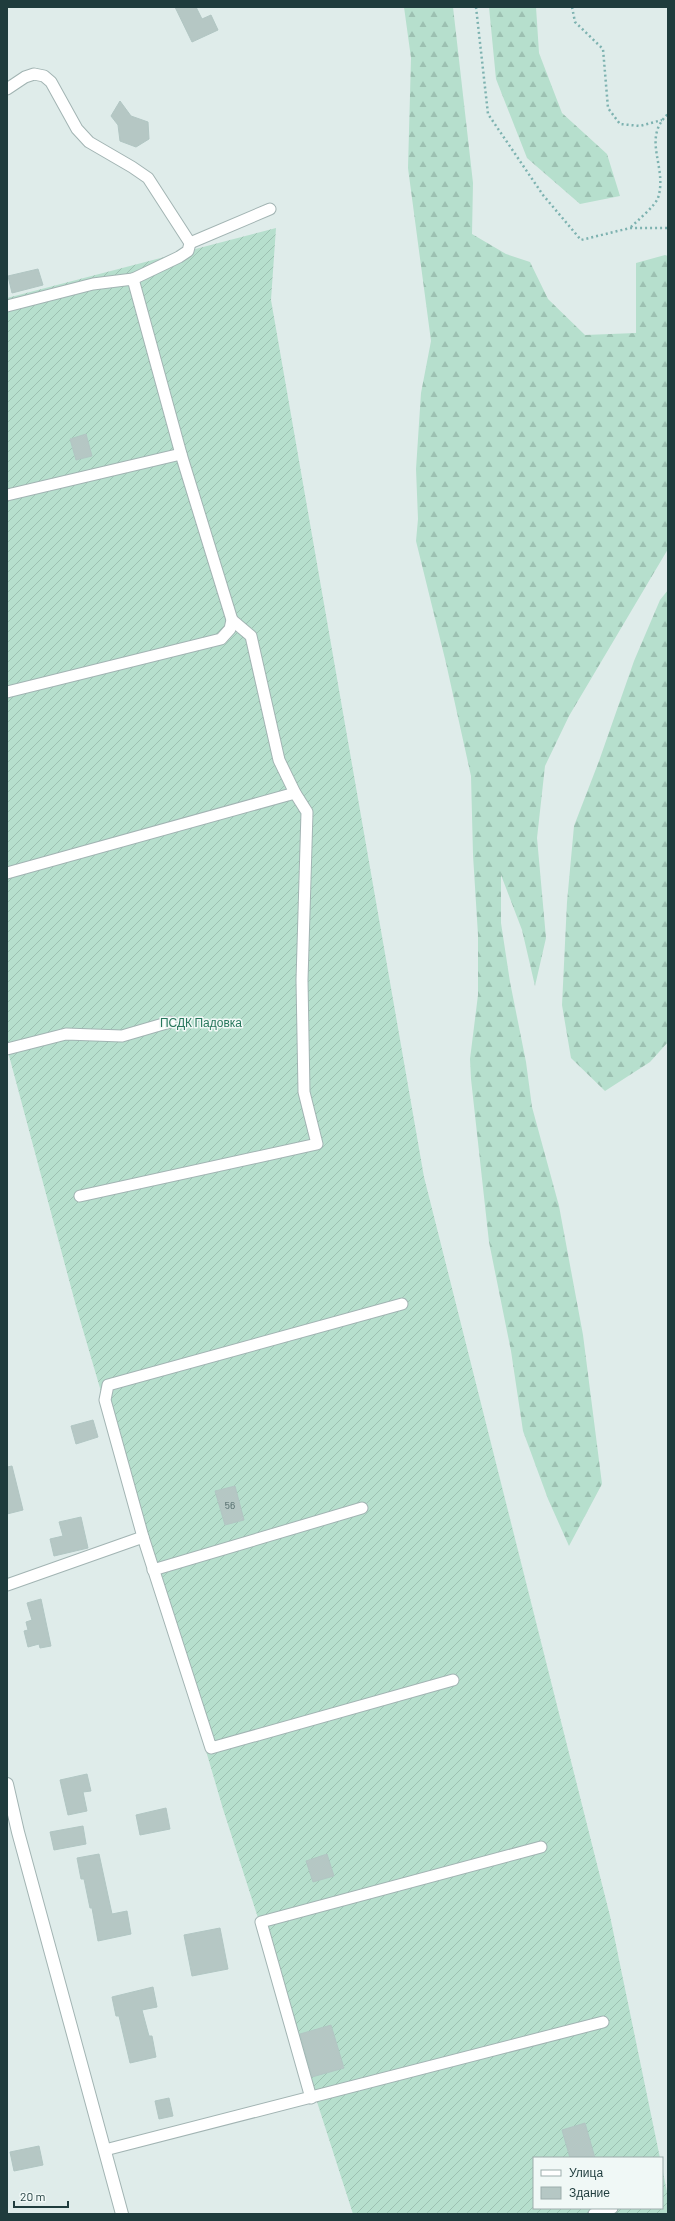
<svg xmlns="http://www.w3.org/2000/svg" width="675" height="2221" viewBox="0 0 675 2221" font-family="Barlow,sans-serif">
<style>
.forest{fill:url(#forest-firs)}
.garden{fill:url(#garden-furrows)}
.building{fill:#b5c7c4;stroke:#b1c6c3}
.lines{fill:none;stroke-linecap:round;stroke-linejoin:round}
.lane-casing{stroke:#a2b4b3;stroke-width:13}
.street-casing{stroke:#a2b4b3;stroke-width:14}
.path{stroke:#7db2b0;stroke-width:2.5;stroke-dasharray:2 3;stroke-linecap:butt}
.lane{stroke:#fff;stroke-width:11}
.street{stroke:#fff;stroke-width:12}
.labels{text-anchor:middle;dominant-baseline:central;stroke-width:3;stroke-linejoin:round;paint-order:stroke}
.number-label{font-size:10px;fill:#445f5f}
.park-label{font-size:12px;fill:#27775c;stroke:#f0f8f6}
</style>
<defs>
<pattern id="forest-firs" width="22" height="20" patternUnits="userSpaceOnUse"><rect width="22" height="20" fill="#b6dfcd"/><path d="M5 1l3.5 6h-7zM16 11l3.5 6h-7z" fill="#9cc0b1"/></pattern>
<pattern id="garden-furrows" width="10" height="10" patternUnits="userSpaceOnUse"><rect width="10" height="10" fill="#b6dfcd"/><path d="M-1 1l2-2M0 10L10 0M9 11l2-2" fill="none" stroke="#9cc0b1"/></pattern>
</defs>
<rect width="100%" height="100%" fill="#dfecea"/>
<g class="forest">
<polygon points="404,7 453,7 473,183 472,234 506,254 530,262 548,299 585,335 636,333 636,263 665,255 668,256 668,549 569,716 545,766 537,838 546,938 535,986 522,930 501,875 501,923 510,982 526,1062 532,1107 559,1206 583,1335 602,1484 569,1546 548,1499 523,1431 511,1351 489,1242 471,1079 470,1059 478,995 478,935 473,855 471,776 446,663 416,541 418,519 416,469 421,393 431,341 408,168 411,58"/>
<polygon points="489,7 536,7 539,53 562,113 607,154 620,196 580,204 527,158 496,79"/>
<polygon points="668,590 668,1042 650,1062 605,1091 571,1058 562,1005 567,902 574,826 599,761 634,661 660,600"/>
</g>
<polygon class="garden" points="276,228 271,300 424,1177 610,1916 660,2158 534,2158 534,2208 662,2208 662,2167 668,2197 668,2214 353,2214 223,1809 76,1306 7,1048 7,298"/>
<g class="building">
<polygon points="175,7 196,7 202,19 211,15 218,30 192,42"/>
<polygon points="120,101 131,116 148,122 149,139 136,147 120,141 118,125 111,116"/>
<polygon points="38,269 43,285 12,293 8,276"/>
<polygon points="86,434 92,456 76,460 70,439"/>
<polygon points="93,1420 98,1437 76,1444 71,1426"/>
<polygon points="12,1466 23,1510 7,1514 7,1467"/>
<polygon points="235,1486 244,1520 225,1525 215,1491"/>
<polygon points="81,1517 88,1548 54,1556 50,1539 63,1536 59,1522"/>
<polygon points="41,1599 51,1646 40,1648 39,1644 28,1647 24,1631 28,1630 26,1622 32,1620 27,1603"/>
<polygon points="87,1774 91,1791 83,1792 87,1811 68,1815 60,1780"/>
<polygon points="166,1808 170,1829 140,1835 136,1815"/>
<polygon points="83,1826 86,1844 54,1850 50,1832"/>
<polygon points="99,1854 112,1914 127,1911 131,1934 98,1941 92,1908 90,1908 84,1879 81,1879 77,1858"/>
<polygon points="327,1854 334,1876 313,1882 306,1861"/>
<polygon points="220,1928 228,1969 192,1976 184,1935"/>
<polygon points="153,1987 157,2007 142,2010 149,2036 152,2036 156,2057 130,2063 119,2016 116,2016 112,1997"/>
<polygon points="331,2025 344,2068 312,2077 300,2034"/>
<polygon points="169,2098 173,2116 159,2119 155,2101"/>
<polygon points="585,2123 595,2158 570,2158 562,2130"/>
<polygon points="39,2146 43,2165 14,2171 10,2152"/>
</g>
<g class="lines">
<g class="lane-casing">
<g id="lane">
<polyline points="7,89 25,77 34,74 44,76 51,82 77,129 89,142 132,167 148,178 190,243 188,251 179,257 133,279"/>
<polyline points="190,243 270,209"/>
<polyline points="7,306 93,284 133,279 181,454 232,620 230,629 221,639 7,692"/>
<polyline points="7,495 181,454"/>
<polyline points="7,873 295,793"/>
<polyline points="7,1049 66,1034 122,1036 170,1022"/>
<polyline points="80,1196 317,1144 304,1092 302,980 307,812 295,793 279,760 251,636 232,620"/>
<polyline points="143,1537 211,1748 453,1680"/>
<polyline points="153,1570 362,1508"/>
<polyline points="7,1585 143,1537 105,1400 108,1385 402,1304"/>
<polyline points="311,2098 261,1922 541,1847"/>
<polyline points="105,2150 603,2022"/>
<polyline points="594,2214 612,2208"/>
</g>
</g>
<g class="street-casing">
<polyline id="street" points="7,1784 18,1832 122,2214"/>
</g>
<g class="path">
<polyline points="476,7 488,114 543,195 581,240 630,228 668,228"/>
<polyline points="572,7 575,22 603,49 608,108 620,124 640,126 662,120"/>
<path d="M 631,227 C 637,221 655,206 658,198 C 668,167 641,139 668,114"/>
</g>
<use href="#lane" class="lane"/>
<use href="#street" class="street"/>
</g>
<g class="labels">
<g class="number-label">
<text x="230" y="1505">56</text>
</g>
<g class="park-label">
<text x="201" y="1022">ПСДК Падовка</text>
</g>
</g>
<rect width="675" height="2221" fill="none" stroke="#1f3c3d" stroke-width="16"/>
<rect x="533" y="2157" width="130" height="52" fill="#f0f8f6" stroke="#9cadac"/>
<rect x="541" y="2170" width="20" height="6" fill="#ffffff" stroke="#9cadac"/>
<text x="569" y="2177" font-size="12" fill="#1f3c3d">Улица</text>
<rect x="541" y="2187" width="20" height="12" fill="#b5c7c4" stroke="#9cadac"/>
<text x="569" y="2197" font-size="12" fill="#1f3c3d">Здание</text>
<path d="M14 2201v6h54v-6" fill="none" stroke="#1f3c3d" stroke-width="2"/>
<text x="20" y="2201" font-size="12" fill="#1f3c3d" stroke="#f0f8f6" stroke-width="3" paint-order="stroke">20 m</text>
</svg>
